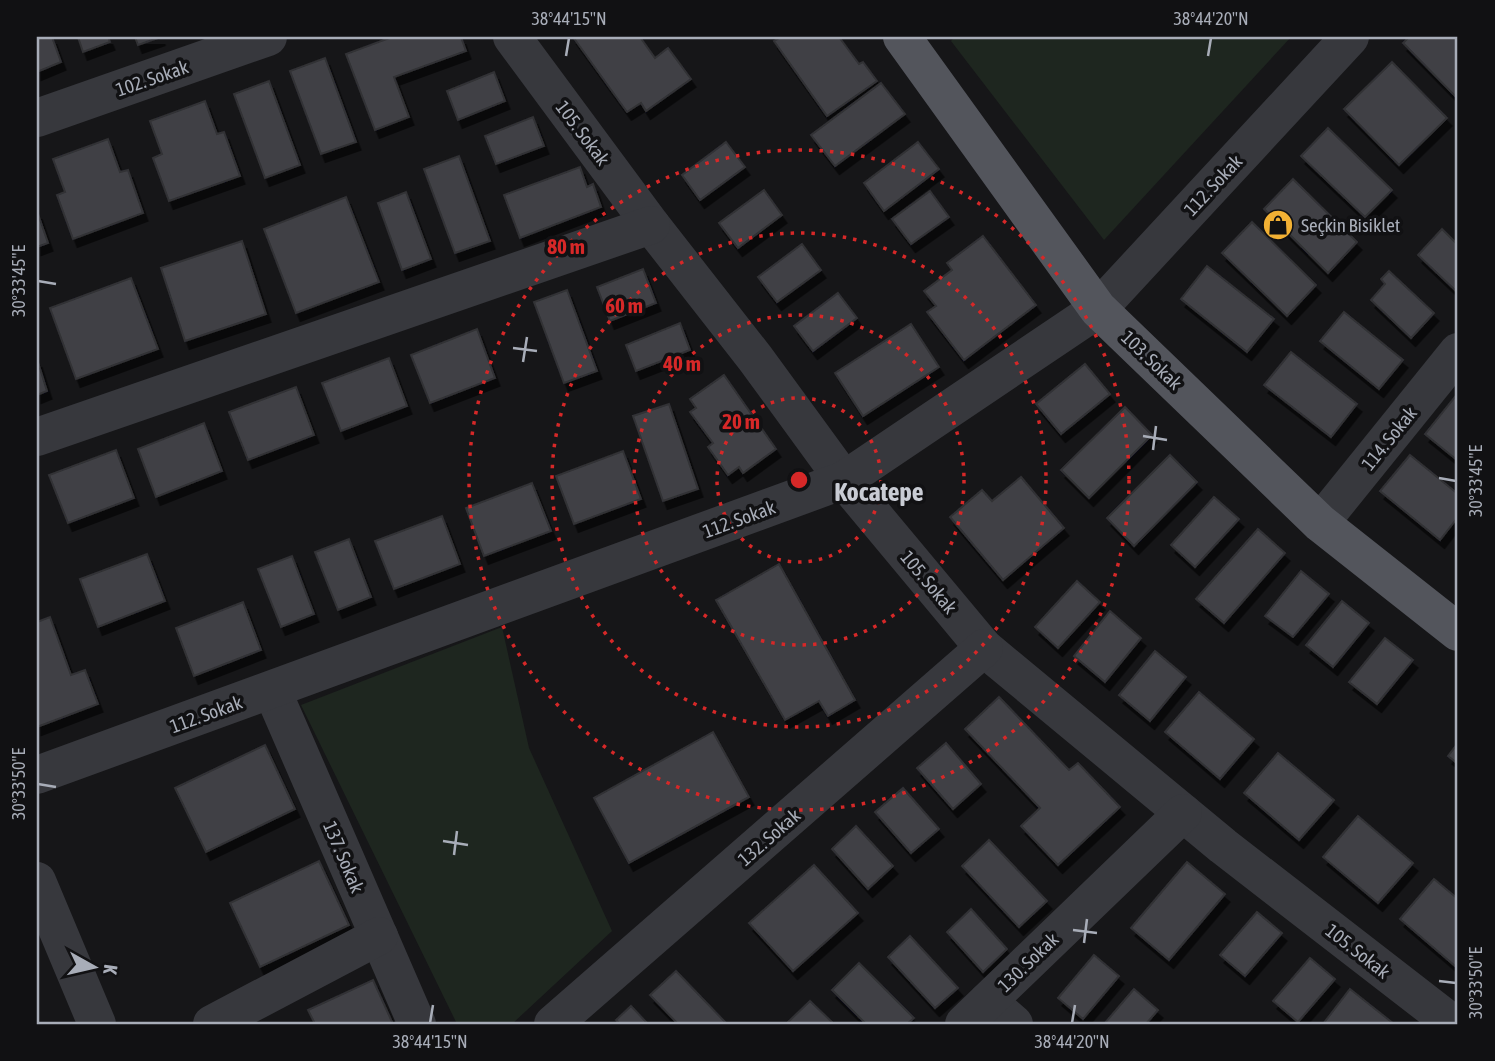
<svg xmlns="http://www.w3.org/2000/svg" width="1495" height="1061" viewBox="0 0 1495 1061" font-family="'Asap Condensed',sans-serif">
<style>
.green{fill:#1e261f}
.building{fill:#404145;stroke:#303034;stroke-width:2;filter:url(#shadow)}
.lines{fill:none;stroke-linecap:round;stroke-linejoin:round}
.minor{stroke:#37383d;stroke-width:38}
.major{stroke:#53555c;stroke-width:38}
.ticks{fill:none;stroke:#a8adb8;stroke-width:2.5}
.ring{fill:none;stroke:#d62828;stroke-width:3.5;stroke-dasharray:3.5 7}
.labels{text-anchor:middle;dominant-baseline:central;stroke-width:7;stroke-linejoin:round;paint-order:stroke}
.street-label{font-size:19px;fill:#a8adb8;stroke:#111113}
.poi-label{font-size:19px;fill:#a8adb8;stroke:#111113;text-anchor:start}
.district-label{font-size:26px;font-weight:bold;fill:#c9ccd4;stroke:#111113}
.centre{fill:#d62828;stroke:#111113;stroke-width:3.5}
.ring-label{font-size:21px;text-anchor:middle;font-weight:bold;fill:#d62828;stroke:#111113;stroke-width:7;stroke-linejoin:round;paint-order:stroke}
.neatline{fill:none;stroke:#a8adb8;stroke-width:2.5}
.ticks-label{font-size:18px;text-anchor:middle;fill:#a8adb8}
</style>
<defs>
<filter id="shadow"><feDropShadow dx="4.5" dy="8" stdDeviation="0" flood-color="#0009"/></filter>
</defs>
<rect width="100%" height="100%" fill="#161618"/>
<g class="green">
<polygon points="955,37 1291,37 1104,240 951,41"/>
<polygon points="502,627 529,748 612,931 512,1024 457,1024 301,705"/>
</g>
<g class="building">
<polygon points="37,37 52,37 61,62 37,72"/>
<polygon points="78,37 108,37 110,42 83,52"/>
<polygon points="135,37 161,37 138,45"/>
<polygon points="392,37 461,37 466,51 394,77 409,117 375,130 346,54"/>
<polygon points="573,37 640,37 655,58 668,48 691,79 646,111 641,103 627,112"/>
<polygon points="781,37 839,37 859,64 863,62 877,81 827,116 774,41"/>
<polygon points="1409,37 1458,37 1458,99 1403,43"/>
<polygon points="325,58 356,142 321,154 290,71"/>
<polygon points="1392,62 1447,118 1399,165 1344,109"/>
<polygon points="494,72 505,101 458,120 447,91"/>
<polygon points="269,81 300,165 265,178 234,94"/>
<polygon points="881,83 905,114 835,166 811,135"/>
<polygon points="205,101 217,134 224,132 240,176 169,201 153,158 162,154 150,121"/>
<polygon points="533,117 544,146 496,164 485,136"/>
<polygon points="1328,128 1392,190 1365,217 1301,156"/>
<polygon points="108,139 120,172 128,170 143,213 73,239 57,195 65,192 53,159"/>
<polygon points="726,142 745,167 700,200 682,175"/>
<polygon points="918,142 939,169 884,211 864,183"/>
<polygon points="459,156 490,241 455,253 424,169"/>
<polygon points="580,167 587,187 593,184 601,207 520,238 504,195"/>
<polygon points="1293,179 1357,242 1328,273 1264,209"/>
<polygon points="764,190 782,215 738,248 719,223"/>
<polygon points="930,191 949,217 911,244 892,219"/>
<polygon points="406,192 431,259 402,270 378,203"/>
<polygon points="346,197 379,282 296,313 264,229"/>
<polygon points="37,211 48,243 37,247"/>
<polygon points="1252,222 1316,285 1287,316 1222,253"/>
<polygon points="1442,229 1458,245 1457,292 1418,255"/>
<polygon points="983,236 1036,305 964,360 927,312 936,306 924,291 952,270 947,263"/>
<polygon points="242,241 266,314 185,341 161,268"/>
<polygon points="802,244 821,270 777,302 758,277"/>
<polygon points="1207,266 1274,319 1247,352 1181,299"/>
<polygon points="643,269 656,303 610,321 597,287"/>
<polygon points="1389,271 1434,313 1411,338 1371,300 1385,284 1381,279"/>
<polygon points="131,278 158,349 76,379 50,308"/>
<polygon points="567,290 597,371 564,383 534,302"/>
<polygon points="838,293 857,318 813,351 794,326"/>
<polygon points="1344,312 1403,360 1379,389 1320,341"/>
<polygon points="680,323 690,350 636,371 626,345"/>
<polygon points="911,324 939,367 863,416 835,373"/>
<polygon points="477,329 495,378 430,403 411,355"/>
<polygon points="1291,352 1357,404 1331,437 1264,385"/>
<polygon points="389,358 407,406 341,431 322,383"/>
<polygon points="37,359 47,391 37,395"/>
<polygon points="1085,364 1110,394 1061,434 1036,404"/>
<polygon points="724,375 776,449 743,473 739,467 728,475 708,447 713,443 690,412 696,408 690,399"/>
<polygon points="296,387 314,435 248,460 229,412"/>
<polygon points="1458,393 1458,461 1425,434"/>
<polygon points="669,404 698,489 663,501 633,416"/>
<polygon points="1125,407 1152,435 1089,498 1061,470"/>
<polygon points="204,423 222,471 156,497 138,449"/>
<polygon points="116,450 134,498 68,523 49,475"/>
<polygon points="623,451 641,499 574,524 556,476"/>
<polygon points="1170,455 1197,482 1134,546 1107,518"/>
<polygon points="1410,455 1458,494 1458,517 1440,540 1380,491"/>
<polygon points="1021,477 1064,528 1003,580 950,517 982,490 992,501"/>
<polygon points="532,483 551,531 484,556 466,508"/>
<polygon points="1214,497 1239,519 1195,567 1171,545"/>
<polygon points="442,516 460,564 394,589 375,541"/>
<polygon points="1258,529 1285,553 1224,623 1196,599"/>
<polygon points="349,539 371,597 338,610 315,552"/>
<polygon points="147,554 165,601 98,627 80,579"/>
<polygon points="292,556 314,614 281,627 258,569"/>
<polygon points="779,564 855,700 828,716 819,701 785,720 716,600"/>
<polygon points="1301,571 1329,594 1293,637 1265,616"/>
<polygon points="1077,581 1100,602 1058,648 1035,627"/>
<polygon points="1342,601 1369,623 1333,667 1306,645"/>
<polygon points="243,602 261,650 194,676 176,628"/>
<polygon points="1110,611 1141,638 1105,682 1074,656"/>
<polygon points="50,617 71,675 85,670 98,704 37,727 37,622"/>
<polygon points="1385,638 1413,660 1377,704 1349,682"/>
<polygon points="1155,651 1186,677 1150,721 1119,695"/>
<polygon points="1199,692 1254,739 1220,779 1165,732"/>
<polygon points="999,697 1069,770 1078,763 1120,807 1058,865 1021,826 1040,808 965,729"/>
<polygon points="713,732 749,797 629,863 594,798"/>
<polygon points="946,743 981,784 953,809 917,768"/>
<polygon points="1458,743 1458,764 1448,756"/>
<polygon points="265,745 295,809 206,852 175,788"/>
<polygon points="1278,753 1334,800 1299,840 1244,793"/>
<polygon points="903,788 939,829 911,853 875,812"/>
<polygon points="1358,816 1413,863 1378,903 1323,857"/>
<polygon points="856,826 893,866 868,889 832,849"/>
<polygon points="989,840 1047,901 1019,927 962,866"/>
<polygon points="319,861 349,925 260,967 230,903"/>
<polygon points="1187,862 1225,894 1169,960 1131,928"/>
<polygon points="814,865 858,913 793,971 749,923"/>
<polygon points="1434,879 1458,899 1458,962 1455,966 1400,919"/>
<polygon points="971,909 1007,949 983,972 947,932"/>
<polygon points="1257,912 1282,933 1245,976 1220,955"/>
<polygon points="910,936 958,988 935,1008 888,957"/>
<polygon points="1094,955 1119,976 1083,1019 1058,998"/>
<polygon points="1310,958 1335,979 1298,1022 1273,1001"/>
<polygon points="859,963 914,1018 907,1024 866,1024 832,990"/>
<polygon points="676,971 727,1024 678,1024 650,995"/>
<polygon points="373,980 393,1024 315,1024 308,1010"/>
<polygon points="1134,989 1158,1010 1146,1024 1104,1024"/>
<polygon points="1350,989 1394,1024 1323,1024"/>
<polygon points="810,1001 834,1024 786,1024"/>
<polygon points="631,1006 648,1024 620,1024 616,1020"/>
</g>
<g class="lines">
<g class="minor">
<polyline points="512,37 651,225 755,358 844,480 984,648 1223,846 1453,1024"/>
<polyline points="37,118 268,37"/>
<polyline points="37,437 651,225"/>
<polyline points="1320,523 1458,352"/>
<polyline points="272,690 417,1024"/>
<polyline points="37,775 844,480 1098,309 1350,37"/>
<polyline points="37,881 97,1024"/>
<polyline points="988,1001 1014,1024"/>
<polyline points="212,1024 379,936"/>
<polyline points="553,1024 984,648"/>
<polyline points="964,1024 1183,813"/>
</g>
<polyline class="major" points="902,37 1098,309 1320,523 1458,632"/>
</g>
<path class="ticks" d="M 566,56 L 569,38M 1208,56 L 1211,38M 38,281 L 56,284M 513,348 L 537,351M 523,362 L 527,337M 1143,436 L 1167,440M 1153,450 L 1156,426M 1439,478 L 1456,481M 38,784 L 56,787M 443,841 L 468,845M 454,855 L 457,831M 1073,930 L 1097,933M 1084,943 L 1087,919M 1439,981 L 1456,983M 430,1023 L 433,1005M 1072,1023 L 1075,1005"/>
<g class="ring">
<circle cx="799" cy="480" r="82"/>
<circle cx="799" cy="480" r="165"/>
<circle cx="799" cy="480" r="247"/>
<circle cx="799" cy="480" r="330"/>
</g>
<defs>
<g id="shop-disc" transform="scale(1.575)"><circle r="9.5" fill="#f2b134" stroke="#111113"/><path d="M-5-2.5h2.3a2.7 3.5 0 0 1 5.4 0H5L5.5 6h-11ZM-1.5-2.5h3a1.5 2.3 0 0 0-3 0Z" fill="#111"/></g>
</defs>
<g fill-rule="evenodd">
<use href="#shop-disc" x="1278" y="225"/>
</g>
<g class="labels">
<g class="street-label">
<text transform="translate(152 78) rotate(-19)">102. Sokak</text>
<text transform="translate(583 133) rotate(53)">105. Sokak</text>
<text transform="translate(1213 185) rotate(-47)">112. Sokak</text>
<text transform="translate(1152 360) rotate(44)">103. Sokak</text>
<text transform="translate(1389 438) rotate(-51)">114. Sokak</text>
<text transform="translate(739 519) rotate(-20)">112. Sokak</text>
<text transform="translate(929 582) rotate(50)">105. Sokak</text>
<text transform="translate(206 714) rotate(-20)">112. Sokak</text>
<text transform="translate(769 837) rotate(-41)">132. Sokak</text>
<text transform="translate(344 857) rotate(67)">137. Sokak</text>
<text transform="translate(1358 951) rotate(38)">105. Sokak</text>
<text transform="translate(1028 962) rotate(-44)">130. Sokak</text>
</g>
<g class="poi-label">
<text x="1301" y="225">Seçkin Bisiklet</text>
</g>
<g class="district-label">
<text x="879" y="492">Kocatepe</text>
</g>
</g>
<circle cx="799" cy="480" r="10" class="centre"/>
<g class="ring-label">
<text x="566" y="254">80 m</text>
<text x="624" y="313">60 m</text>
<text x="682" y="371">40 m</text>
<text x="741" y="429">20 m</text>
</g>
<rect width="1495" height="1061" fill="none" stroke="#111113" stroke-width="77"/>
<g transform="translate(94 967) rotate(98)" stroke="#111113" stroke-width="5" paint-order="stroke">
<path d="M0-5L12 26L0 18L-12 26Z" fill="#a8adb8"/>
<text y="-10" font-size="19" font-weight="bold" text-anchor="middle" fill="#a8adb8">K</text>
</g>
<rect x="38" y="38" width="1418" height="985" class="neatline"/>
<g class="ticks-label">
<text x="569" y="25">38°44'15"N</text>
<text x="1211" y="25">38°44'20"N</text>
<text transform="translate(19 281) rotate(-90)" y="6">30°33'45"E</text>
<text transform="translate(1476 481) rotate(-90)" y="6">30°33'45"E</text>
<text transform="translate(19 784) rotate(-90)" y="6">30°33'50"E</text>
<text transform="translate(1476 983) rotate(-90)" y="6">30°33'50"E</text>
<text x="430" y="1048">38°44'15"N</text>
<text x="1072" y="1048">38°44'20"N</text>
</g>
</svg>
